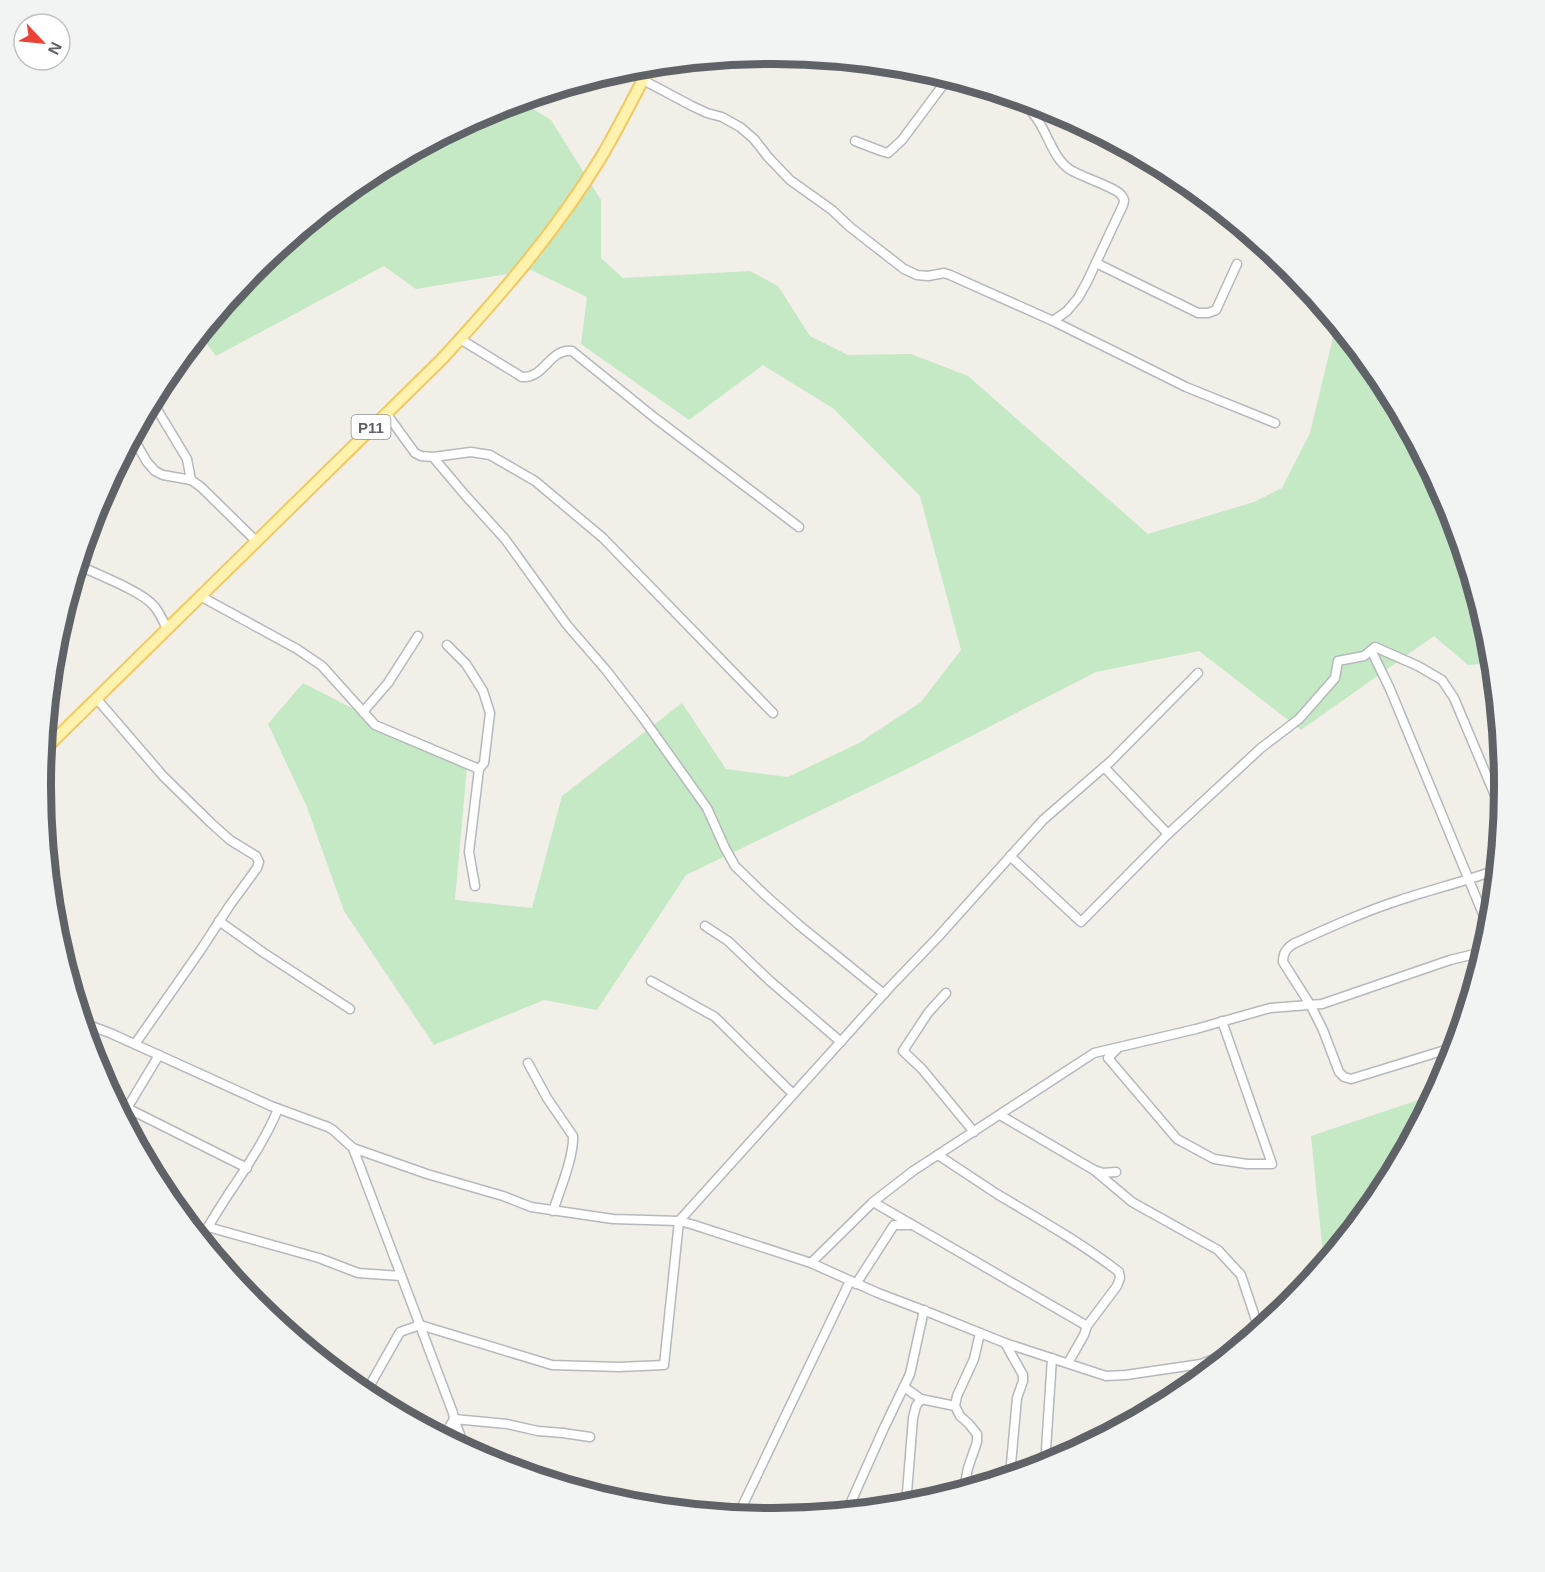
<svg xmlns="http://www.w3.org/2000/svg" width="1545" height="1572" viewBox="0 0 1545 1572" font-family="Arial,sans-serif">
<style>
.green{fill:#c5e8c5}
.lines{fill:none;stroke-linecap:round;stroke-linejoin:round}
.minor-casing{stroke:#b5b8bc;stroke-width:11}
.major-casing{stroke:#f2c960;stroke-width:14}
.minor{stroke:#fff;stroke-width:8}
.major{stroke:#fff2af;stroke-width:10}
.labels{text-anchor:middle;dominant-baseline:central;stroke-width:5;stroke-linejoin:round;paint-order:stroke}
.shield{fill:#fff;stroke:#8f9295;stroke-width:1.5}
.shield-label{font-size:15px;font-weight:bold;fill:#5f6368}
.rim{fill:none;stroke:#5f6368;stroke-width:8}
</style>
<rect width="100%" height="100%" fill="#f1efe8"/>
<g class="green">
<polygon points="520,101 551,120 601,200 601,258 623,278 750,271 778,286 810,336 848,355 911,354 968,376 1148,534 1254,502 1282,488 1310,433 1336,325 1381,380 1449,506 1490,644 1492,663 1468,665 1434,636 1301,730 1199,651 1096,672 911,767 686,875 597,1010 544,1000 434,1045 344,911 307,807 268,724 303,683 467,767 455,900 532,908 562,796 682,703 726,769 788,777 859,743 921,702 961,650 920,496 834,409 763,365 689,420 581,344 587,297 531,270 416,289 384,266 216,356 200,335 255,268 366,177 460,127 469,125 493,110"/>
<polygon points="1433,1095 1381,1193 1328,1258 1323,1254 1311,1136"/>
</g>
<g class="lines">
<g class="minor-casing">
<g id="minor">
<polyline points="924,71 946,81 959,81"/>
<polyline points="643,80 692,106 707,113 722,117 740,127 754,139 768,157 790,180 832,210 850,227 904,269 917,275 928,276 944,273 950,275 1053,321 1186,387 1275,423"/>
<path d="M 1022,100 C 1028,107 1034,114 1039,122 C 1049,138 1054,158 1069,169 C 1081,177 1118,188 1122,196 C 1125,200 1124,201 1123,205 L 1087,282 L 1078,298 L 1067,311 L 1053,321"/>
<polyline points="855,141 881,151 888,153 902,140 946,81"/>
<polyline points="1096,263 1198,313 1208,313 1216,310 1237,264"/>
<path d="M 460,339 L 522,377 C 544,379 550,348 572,351 L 655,418 L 799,527"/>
<polyline points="152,401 187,459 191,480"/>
<polyline points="386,413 415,453 421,456 433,457 471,452 490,455 535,481 603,538 773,713"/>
<polyline points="133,438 147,462 155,471 163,475 191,480 201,487 256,541"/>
<polyline points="433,457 465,495 505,539 567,625 606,670 643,718 707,808 725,848 735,866 765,895 799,925 884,994"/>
<path d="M 78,565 C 98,575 139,590 153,605 C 159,611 163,620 167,629"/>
<polyline points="200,596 297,649 322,666 375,725 479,769 469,852 475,886"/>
<polyline points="447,645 466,664 483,691 490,713 484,763 479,769"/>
<polyline points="1371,650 1390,689 1490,931"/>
<polyline points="1494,687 1495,689"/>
<polyline points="96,698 163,776 211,823 230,840 256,856 259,862 257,868 230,905 200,951 135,1044"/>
<polyline points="363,712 388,683 418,636"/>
<polyline points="1168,834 1261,748 1299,719 1335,678 1338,661 1364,656 1375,647 1418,666 1442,680 1454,698 1502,812"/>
<polyline points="1010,856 1081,922 1168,834 1104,767"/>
<polyline points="219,921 264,953 350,1009"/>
<polyline points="705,926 728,941 770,981 841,1042"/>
<polyline points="651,981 715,1017 793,1094"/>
<polyline points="946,993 928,1013 903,1051 922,1069 974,1132"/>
<polyline points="83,1023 110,1033 271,1106 328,1127 333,1130 353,1148 427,1174 503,1196 531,1207 613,1219 679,1221 694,1225 811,1263 878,1293 933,1314 1005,1343 1106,1376 1126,1375 1201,1364 1230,1353"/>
<path d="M 1455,1045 L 1442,1051 L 1351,1079 L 1344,1077 L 1339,1072 L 1323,1030 L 1311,1006 L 1283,962 C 1283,953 1286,949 1293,944 C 1328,928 1363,912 1400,900 C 1432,889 1464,882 1496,870"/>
<polyline points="1119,1047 1108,1058 1177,1139 1214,1159 1247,1164 1272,1164 1222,1021"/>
<path d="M 528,1063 L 547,1098 L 573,1136 C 574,1156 560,1190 553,1211"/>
<polyline points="127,1108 247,1168"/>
<polyline points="123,1115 159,1055"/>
<polyline points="1000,1115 1094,1170 1103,1173 1116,1172"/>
<polyline points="353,1148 453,1413 454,1419 444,1436"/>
<path d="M 938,1155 C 958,1168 977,1181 997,1194 C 1039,1219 1080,1242 1119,1272 L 1120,1278 L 1117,1286 L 1087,1326 L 1084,1335 L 1068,1363"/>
<polyline points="1094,1170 1132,1202 1218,1250 1241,1275 1259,1329"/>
<polyline points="873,1202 1087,1326"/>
<polyline points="208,1227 319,1258 358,1273 401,1276"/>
<path d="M 201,1238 C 212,1221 222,1203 234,1186 C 251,1160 266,1138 278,1109"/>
<polyline points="811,1263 873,1202 913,1171 1094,1053 1196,1029 1270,1008 1322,1004 1450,960 1483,952"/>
<polyline points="856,1284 894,1225 912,1225"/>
<polyline points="1005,1343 1023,1375 1023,1381 1017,1398 1010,1475"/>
<polyline points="904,1387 921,1399 955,1406"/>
<polyline points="365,1394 400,1332 420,1325 552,1365 619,1367 664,1365 679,1221 890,987 938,937 1043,820 1111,761 1198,673"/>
<polyline points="465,1448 454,1419 507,1424 538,1431 563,1433 590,1437"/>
<polyline points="1045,1465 1052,1358"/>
<polyline points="964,1489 968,1468 977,1442 977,1434 969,1424 960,1416 955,1406 957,1396 974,1359 980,1333"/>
<polyline points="906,1505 913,1418 916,1406 921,1399"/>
<polyline points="847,1511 884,1428 910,1374 924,1310"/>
<polyline points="738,1515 850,1281"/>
</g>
</g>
<g class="major-casing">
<path id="major" d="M 44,750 L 442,359 C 499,297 556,231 600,159 C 618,129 634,97 650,66"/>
</g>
<use href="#minor" class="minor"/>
<use href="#major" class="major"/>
</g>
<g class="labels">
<rect class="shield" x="351.5" y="415" width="39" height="24" rx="4.5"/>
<g class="shield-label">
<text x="371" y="427">P11</text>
</g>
</g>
<path d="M0 0H1545V1572H0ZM772 64H773A721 721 0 0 1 1494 785V787A721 721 0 0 1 773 1508H772A721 721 0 0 1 51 787V785A721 721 0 0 1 772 64Z" fill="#f2f3f3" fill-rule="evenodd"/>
<path class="rim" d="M772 64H773A721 721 0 0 1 1494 785V787A721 721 0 0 1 773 1508H772A721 721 0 0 1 51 787V785A721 721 0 0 1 772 64Z"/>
<g transform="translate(42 42) rotate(116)"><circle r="28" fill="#ffffff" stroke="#bfc1c3" stroke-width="1.5"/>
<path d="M0-4.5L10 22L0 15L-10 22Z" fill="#ea4335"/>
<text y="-9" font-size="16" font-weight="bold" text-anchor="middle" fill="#5f6368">N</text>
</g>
</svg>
